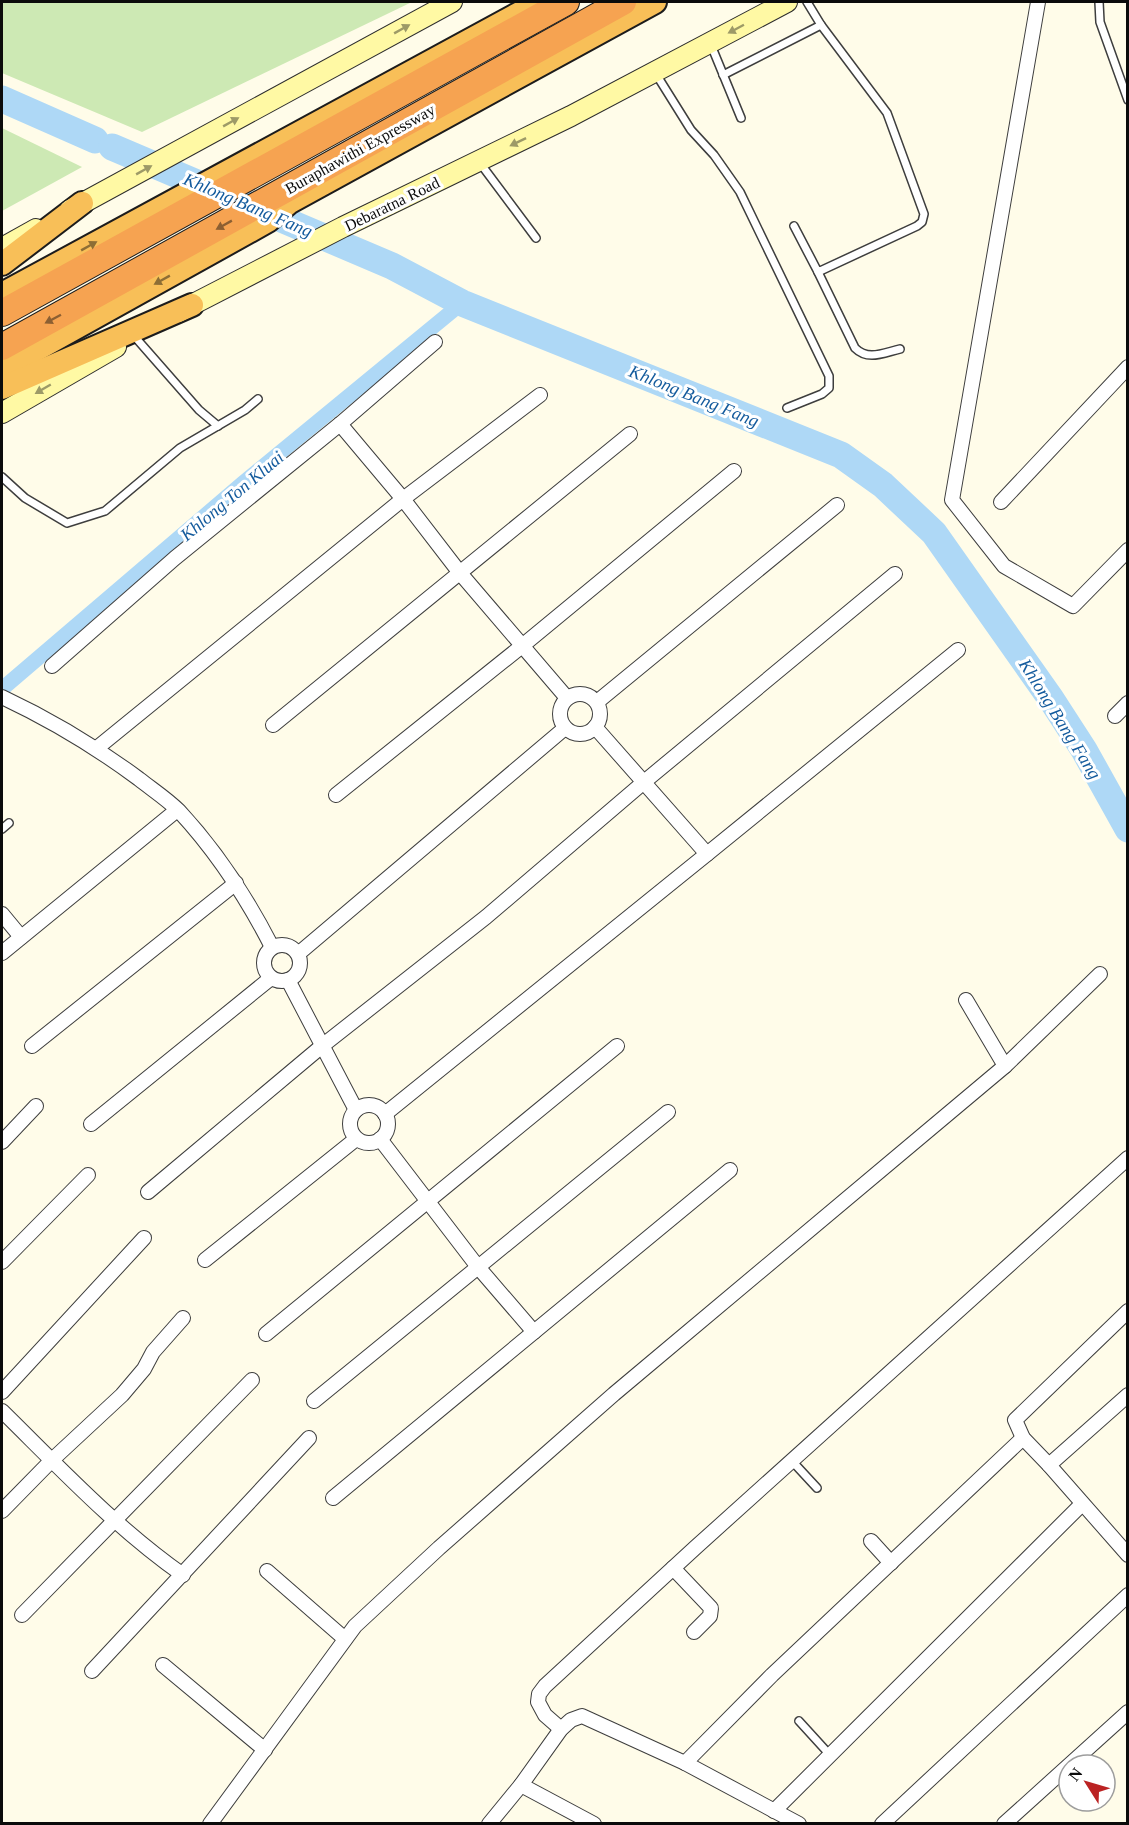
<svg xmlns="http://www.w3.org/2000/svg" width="1129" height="1825" viewBox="0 0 1129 1825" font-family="Georgia,serif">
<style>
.green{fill:#cde9b4}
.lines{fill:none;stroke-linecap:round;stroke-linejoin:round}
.canal{stroke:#aed8f6;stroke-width:15}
.river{stroke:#aed8f6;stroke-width:27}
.service-casing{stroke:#3e3e3e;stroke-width:10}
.minor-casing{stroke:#3e3e3e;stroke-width:16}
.secondary-casing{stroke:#2d2d2d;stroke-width:22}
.trunk-casing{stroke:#1c1c1c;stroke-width:26}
.motorway-casing{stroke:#1c1c1c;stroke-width:28}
.service{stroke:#fff;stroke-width:7}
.minor{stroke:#fff;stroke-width:14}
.secondary{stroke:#fff9a4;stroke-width:20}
.trunk{stroke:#f8bf58;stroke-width:22}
.motorway{stroke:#f6a351;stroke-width:26}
.oneway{fill:#9d9a67}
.oneway2{fill:#8c5f32}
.oneway3{fill:#8d6e35}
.labels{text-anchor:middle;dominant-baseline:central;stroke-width:6;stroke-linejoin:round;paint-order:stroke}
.street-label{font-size:16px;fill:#0b0b0b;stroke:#fff}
.water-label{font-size:18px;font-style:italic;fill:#145b9d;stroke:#fff}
</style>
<rect width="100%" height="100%" fill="#fffce9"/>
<g class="green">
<polygon points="2,2 412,2 142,132 2,73"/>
<polygon points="2,128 82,167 2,211"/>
</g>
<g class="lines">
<polyline class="canal" points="2,689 243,483 462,303"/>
<g class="river">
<polyline points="2,99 95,140"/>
<polyline points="112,147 392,266 462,303 841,455 883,485 934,533 1051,699 1084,750 1128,829"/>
</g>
<g class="service-casing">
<g id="service">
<polyline points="1099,2 1100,22 1128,100"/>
<polyline points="711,45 741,118"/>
<polyline points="656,74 691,130 714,155 740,192 829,376 829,388 822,394 787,408"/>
<polyline points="723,75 821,25"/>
<polyline points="480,163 536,238"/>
<polyline points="794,226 818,272 917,226 922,222 924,214 887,113 821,25 807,2"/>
<path d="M 818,272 L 855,348 C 868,361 883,353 900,349"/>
<polyline points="135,337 199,410 218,426"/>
<polyline points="2,477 25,498 67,523 105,511 180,448 245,410 258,399"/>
<polyline points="2,829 9,823"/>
<polyline points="792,1461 817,1488"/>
<polyline points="799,1721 830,1755"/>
</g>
</g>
<g class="minor-casing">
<g id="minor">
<polyline points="1038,2 952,500 1004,566 1073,606 1128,550"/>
<polyline points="340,424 403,499 460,573 567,698"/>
<polyline points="1001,502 1128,367"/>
<polyline points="52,666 175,558 340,424 435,342"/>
<circle cx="580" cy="714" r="20"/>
<path d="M 2,697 C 51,720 96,747 139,779 C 153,790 167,799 179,811 C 217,852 247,898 272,947"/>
<polyline points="597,702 837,505"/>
<polyline points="1115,716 1128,703"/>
<polyline points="273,725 630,434"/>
<polyline points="595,727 707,854"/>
<polyline points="97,748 403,499 540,395"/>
<polyline points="336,795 522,646 734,471"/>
<polyline points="2,914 21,937"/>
<circle cx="282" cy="963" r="18"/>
<polyline points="2,953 177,810"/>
<polyline points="298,954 565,728"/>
<polyline points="288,980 356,1110"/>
<polyline points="966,1000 1005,1066"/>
<polyline points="32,1046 236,883"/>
<circle cx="369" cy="1124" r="19"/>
<polyline points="385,1114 707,854 958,650"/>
<polyline points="91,1124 271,978"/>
<polyline points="380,1139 478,1267 534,1332"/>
<polyline points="2,1142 36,1106"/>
<polyline points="148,1192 322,1046 486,917 644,782 895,574"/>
<polyline points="205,1260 356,1139"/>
<polyline points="2,1262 88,1175"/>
<polyline points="1128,1311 1015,1420 1023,1438 1049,1465 1128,1555"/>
<polyline points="266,1334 617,1046"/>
<polyline points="2,1392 144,1238"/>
<polyline points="314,1401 668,1112"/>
<path d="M 2,1411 C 60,1468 116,1528 183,1575"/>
<polyline points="1049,1465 1128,1395"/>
<polyline points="333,1498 730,1170"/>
<polyline points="2,1511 52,1460 122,1395 144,1369 153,1352 183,1318"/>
<polyline points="871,1541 891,1563"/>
<polyline points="673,1568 711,1608 710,1616 694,1632"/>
<polyline points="267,1571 345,1639"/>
<polyline points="22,1615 252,1380"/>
<polyline points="163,1665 265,1750"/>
<polyline points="92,1671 309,1438"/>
<polyline points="561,1729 545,1715 538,1702 539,1694 545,1686 696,1547 1128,1158"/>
<polyline points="685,1763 772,1675 1023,1438"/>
<polyline points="521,1785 594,1824"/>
<polyline points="774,1811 1082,1504"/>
<polyline points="210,1824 355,1626 439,1548 614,1394 1005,1066 1100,974"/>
<polyline points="489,1824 521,1785 561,1729 571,1720 582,1716 685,1763 799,1824"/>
<polyline points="882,1824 1128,1595"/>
<polyline points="1004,1824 1128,1712"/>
</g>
</g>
<g class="secondary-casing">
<g id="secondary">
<polyline points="70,210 452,2"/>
<polyline points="2,248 36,229"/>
<polyline points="178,312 343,227 571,116 787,2"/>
<polyline points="2,413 116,347"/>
</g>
</g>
<g class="trunk-casing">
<g id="trunk">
<polyline points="2,264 82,203"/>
<polyline points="2,294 540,2"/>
<polyline points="2,369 268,221 290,202 655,2"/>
<polyline points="2,388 192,305"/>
</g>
</g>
<g class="motorway-casing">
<g id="motorway">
<polyline points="2,313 566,2"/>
<polyline points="2,347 623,2"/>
</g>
</g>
<use href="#service" class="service"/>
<use href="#minor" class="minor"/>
<use href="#secondary" class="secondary"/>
<use href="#trunk" class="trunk"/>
<use href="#motorway" class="motorway"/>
</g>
<defs><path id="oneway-solid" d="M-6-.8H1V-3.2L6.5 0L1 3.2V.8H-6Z" transform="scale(1.5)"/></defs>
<g class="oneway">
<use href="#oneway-solid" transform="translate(402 29) rotate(-29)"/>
<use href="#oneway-solid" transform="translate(736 29) rotate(152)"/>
<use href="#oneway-solid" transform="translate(231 122) rotate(-29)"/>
<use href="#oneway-solid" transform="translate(518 142) rotate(154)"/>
<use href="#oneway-solid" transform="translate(144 170) rotate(-29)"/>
<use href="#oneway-solid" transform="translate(43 389) rotate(150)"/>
</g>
<g class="oneway2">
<use href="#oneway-solid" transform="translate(224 225) rotate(151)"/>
<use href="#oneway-solid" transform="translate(53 319) rotate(152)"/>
</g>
<g class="oneway3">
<use href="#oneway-solid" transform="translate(89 246) rotate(-29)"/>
<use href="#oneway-solid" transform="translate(162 280) rotate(151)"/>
</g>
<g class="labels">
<g class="street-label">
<text transform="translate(360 149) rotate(-29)">Buraphawithi Expressway</text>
<text transform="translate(392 204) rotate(-26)">Debaratna Road</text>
</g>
<g class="water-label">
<text transform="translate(248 205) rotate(23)">Khlong Bang Fang</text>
<text transform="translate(694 396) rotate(22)">Khlong Bang Fang</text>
<text transform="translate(232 496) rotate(-40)">Khlong Ton Kluai</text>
<text transform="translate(1060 719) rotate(58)">Khlong Bang Fang</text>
</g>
</g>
<rect width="1129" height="1825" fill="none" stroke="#0b0b0b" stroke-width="6"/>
<g transform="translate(1087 1783) rotate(307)"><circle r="28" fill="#ffffff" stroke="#9d9d9d" stroke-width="1.5"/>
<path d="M0-4.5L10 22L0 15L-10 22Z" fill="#bb2323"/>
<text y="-9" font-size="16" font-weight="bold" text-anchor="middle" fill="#0b0b0b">N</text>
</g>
</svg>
